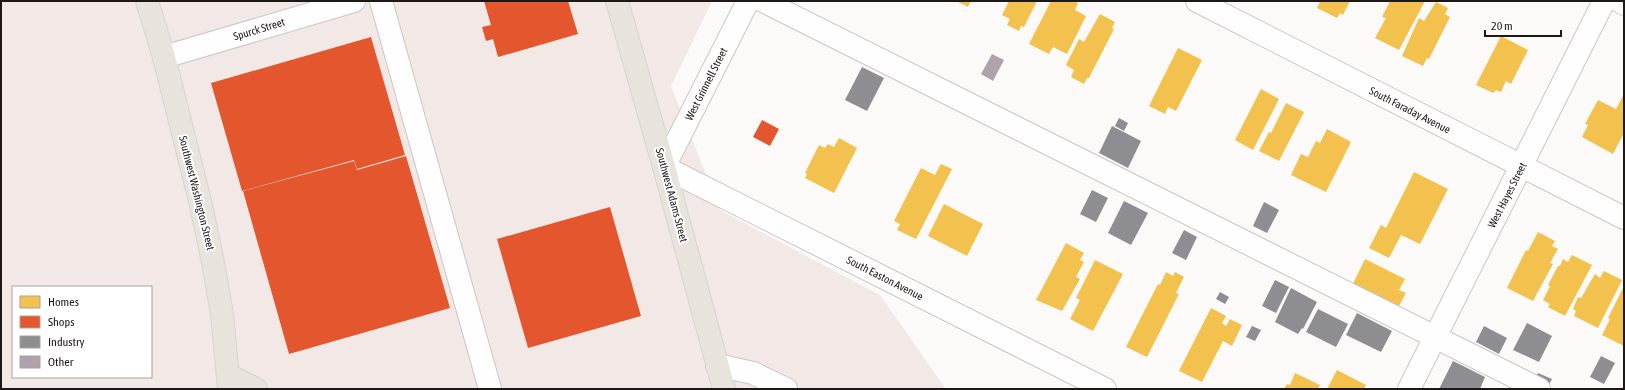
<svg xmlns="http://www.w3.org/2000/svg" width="1625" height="390" viewBox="0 0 1625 390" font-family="'Asap Condensed',sans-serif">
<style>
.industrial{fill:#f2e9e6;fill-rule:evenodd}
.homes{fill:#f2c14e}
.shops{fill:#e4572e}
.industry{fill:#8d8d92}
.building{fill:#b0a2ad}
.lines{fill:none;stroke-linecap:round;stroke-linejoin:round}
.minor-casing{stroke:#cac6c5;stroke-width:24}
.major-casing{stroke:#d6d4d2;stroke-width:24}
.minor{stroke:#fffefe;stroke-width:22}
.major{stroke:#e8e3dc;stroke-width:22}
.labels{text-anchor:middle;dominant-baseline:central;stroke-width:4;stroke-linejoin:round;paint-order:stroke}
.street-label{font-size:11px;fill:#1d1715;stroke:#fff}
</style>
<rect width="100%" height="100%" fill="#fcfaf9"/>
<path class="industrial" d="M 1,1 L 712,1 L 671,86 L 720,210 L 880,295 L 946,389 L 1,389 ZM 13,287 L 151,287 L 151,377 L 13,377 Z"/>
<g class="homes">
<polygon points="956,1 971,1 968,7"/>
<polygon points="1009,1 1037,1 1024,27 1021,26 1019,31 1007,25 1010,19 1002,15"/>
<polygon points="1051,1 1074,1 1078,3 1075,10 1086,16 1067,54 1053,47 1049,54 1029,44"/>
<polygon points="1317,1 1350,1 1343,15 1340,13 1337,18 1317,8 1320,2"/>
<polygon points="1390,1 1425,1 1399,50 1375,38 1386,18 1382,17"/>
<polygon points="1436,2 1448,8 1445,14 1450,17 1429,59 1427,58 1423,66 1402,56 1419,18 1424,21"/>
<polygon points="1100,14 1115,22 1112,28 1114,29 1089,78 1087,78 1084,84 1071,77 1074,70 1066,65 1079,39 1084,42"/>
<polygon points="1501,36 1528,50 1511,84 1506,81 1501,92 1496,90 1493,93 1476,85"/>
<polygon points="1178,48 1202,60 1176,111 1168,107 1165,114 1149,106"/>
<polygon points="1261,89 1279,99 1253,150 1235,140"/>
<polygon points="1624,94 1624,133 1613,154 1582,137 1588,125 1585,124 1598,100 1616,109"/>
<polygon points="1286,103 1304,112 1279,161 1259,151 1269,132 1271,133"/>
<polygon points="1327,129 1351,142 1326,192 1291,175 1301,154 1308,157 1316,141 1320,143"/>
<polygon points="839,138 857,148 834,193 805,178 807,174 805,173 819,145 825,148 828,144 834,147"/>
<polygon points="941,164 952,169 916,239 897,230 900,224 894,221 921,168 935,175"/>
<polygon points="1414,172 1448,189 1420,244 1401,235 1389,258 1369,248 1381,225 1386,228"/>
<polygon points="944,204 983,224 967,256 928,236"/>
<polygon points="1538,232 1555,241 1552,246 1558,249 1550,263 1553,264 1533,301 1507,288 1526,250 1528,251"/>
<polygon points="1066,243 1084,253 1080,260 1084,262 1076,277 1080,279 1062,311 1036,300"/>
<polygon points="1572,255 1592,265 1565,316 1548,307 1550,304 1543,300 1550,286 1548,285 1558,266 1560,266 1563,259 1568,262"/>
<polygon points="1365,259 1405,279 1399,290 1406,293 1397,310 1352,286"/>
<polygon points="1095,260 1123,274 1093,331 1070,319 1080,300 1076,298"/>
<polygon points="1604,271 1622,280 1598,328 1574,316 1576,311 1573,309 1578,297 1581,298 1595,274 1600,278"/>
<polygon points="1166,272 1173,276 1175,272 1184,277 1176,293 1179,294 1147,357 1126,347 1158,284 1160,285"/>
<polygon points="1624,286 1624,346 1602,335 1610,319 1608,318"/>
<polygon points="1211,308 1226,316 1222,323 1226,326 1230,319 1242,325 1232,346 1223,341 1202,382 1179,371"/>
<polygon points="1337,370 1366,385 1364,389 1327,389"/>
<polygon points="1295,373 1320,385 1318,389 1284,389 1287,384 1290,385"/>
</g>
<g class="shops">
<polygon points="484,1 568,1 578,34 498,57 493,39 486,41 482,27 491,25"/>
<polygon points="371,37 405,155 357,169 354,160 242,191 211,83"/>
<polygon points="762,120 779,129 770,146 753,137"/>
<polygon points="406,156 450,308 289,354 243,191 354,161 357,170"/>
<polygon points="610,207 641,316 528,348 497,239"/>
</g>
<g class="industry">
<polygon points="862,67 884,78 867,111 845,100"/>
<polygon points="1119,118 1128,123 1124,131 1115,126"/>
<polygon points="1112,126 1141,141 1128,168 1099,153"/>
<polygon points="1092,190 1108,198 1096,222 1080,214"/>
<polygon points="1124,201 1148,213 1131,245 1108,233"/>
<polygon points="1264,202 1279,210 1267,233 1253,226"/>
<polygon points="1184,230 1197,237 1186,260 1172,253"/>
<polygon points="1275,280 1289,287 1276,313 1262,306"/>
<polygon points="1291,288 1317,302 1303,329 1302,328 1298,334 1275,322"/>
<polygon points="1220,292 1229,297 1225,304 1216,299"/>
<polygon points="1318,309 1348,324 1336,347 1306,332"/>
<polygon points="1357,313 1392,331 1381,352 1346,335"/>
<polygon points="1527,323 1552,336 1539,362 1513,350"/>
<polygon points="1252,326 1261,330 1255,341 1246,337"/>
<polygon points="1484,326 1507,338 1499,354 1476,342"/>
<polygon points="1601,356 1615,363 1604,384 1590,377"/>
<polygon points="1453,361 1485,377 1480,389 1439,389"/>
<polygon points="1538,373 1552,379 1547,388 1534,381"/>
</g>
<polygon class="building" points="992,54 1004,60 993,81 981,74"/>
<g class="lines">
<g class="minor-casing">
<g id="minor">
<polyline points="381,1 490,389"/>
<polyline points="748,1 664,167 1105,389"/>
<polyline points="763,1 1539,389"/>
<polyline points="1197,1 1624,218"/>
<polyline points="1619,1 1624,4"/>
<polyline points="164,57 354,1"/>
<polyline points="717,365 753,373 786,389"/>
<polyline points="1409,389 1604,1"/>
</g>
</g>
<g class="major-casing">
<g id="major">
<polyline points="147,1 164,57 200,201 212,257 222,314 229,389"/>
<polyline points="617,1 664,167 724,389"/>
<polyline points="228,375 256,389"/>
</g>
</g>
<use href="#minor" class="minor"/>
<use href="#major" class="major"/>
</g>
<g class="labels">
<g class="street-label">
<text transform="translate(259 29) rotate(-17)">Spurck Street</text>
<text transform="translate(706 84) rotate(-63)">West Grinnell Street</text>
<text transform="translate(1410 110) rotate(27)">South Faraday Avenue</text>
<text transform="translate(197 193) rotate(76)">Southwest Washington Street</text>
<text transform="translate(672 195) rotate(75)">Southwest Adams Street</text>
<text transform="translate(1507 195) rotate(-63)">West Hayes Street</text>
<text transform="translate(885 278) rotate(27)">South Easton Avenue</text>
</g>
</g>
<rect width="1625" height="390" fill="none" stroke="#1d1715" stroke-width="4"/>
<rect x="12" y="286" width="140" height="92" fill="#ffffff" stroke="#a5a2a1"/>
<rect x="20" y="296" width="20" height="12" fill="#f2c14e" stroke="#a5a2a1"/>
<text x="48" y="306" font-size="12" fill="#1d1715">Homes</text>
<rect x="20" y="316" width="20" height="12" fill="#e4572e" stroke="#a5a2a1"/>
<text x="48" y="326" font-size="12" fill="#1d1715">Shops</text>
<rect x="20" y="336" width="20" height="12" fill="#8d8d92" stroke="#a5a2a1"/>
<text x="48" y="346" font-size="12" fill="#1d1715">Industry</text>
<rect x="20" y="356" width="20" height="12" fill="#b0a2ad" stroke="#a5a2a1"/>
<text x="48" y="366" font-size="12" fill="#1d1715">Other</text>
<path d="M1485 30v6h76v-6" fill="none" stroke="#1d1715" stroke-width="2"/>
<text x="1491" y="30" font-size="12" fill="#1d1715" stroke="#ffffff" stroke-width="3" paint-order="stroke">20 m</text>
</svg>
